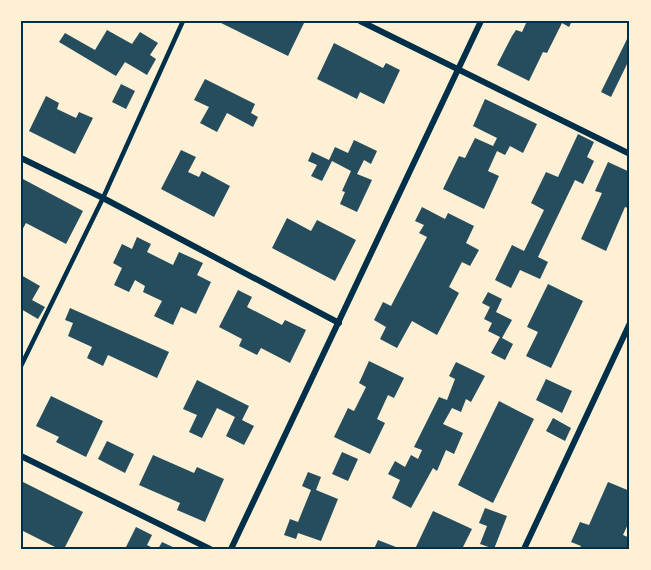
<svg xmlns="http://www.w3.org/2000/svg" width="651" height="570" viewBox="0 0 651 570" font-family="'Roboto Serif',serif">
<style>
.building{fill:#264d5e}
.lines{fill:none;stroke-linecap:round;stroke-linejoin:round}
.service{stroke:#003049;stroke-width:4.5}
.minor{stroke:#003049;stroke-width:6}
.neatline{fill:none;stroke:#003049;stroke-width:2}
</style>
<rect width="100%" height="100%" fill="#fdf0d5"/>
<g class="building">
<polygon points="217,21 305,21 288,56"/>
<polygon points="527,21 572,21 569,27 562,23 547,53 543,52 529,81 497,65 512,36 516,30 522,32"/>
<polygon points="107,30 132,44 140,32 158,43 150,55 156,59 147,75 125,62 116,76 59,42 65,33 95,50"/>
<polygon points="630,33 630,58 611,97 601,92"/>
<polygon points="334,43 383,68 386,63 400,70 384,104 360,92 357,99 317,79"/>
<polygon points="205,79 255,104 251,113 258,117 253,127 227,113 217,132 200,123 209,107 194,100"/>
<polygon points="121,84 135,91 126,109 112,102"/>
<polygon points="46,96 59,103 57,109 76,118 79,112 93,118 75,154 29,131"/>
<polygon points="485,99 537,124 523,153 510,146 505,155 497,151 488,171 499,176 484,209 443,189 459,156 465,158 475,138 493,146 497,138 473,126"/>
<polygon points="578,134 594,142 587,157 594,161 583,184 575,180 538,257 548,262 540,279 520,270 511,288 495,280 512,245 524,251 544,210 531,203 546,172 558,177"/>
<polygon points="354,140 377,151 371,164 364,160 357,174 372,180 357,212 340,204 345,192 342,191 351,171 332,161 322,181 311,176 317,165 308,161 312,152 329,160 335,147 348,153"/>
<polygon points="181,150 196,157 188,172 199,177 202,171 230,186 214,217 161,189"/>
<polygon points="608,162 630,172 630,209 625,207 606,251 581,239 602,193 595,191"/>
<polygon points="21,178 83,211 66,244 26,223 21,232"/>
<polygon points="422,207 445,219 448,213 474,226 466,243 479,250 470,266 462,262 449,287 459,293 437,335 412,321 397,348 380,339 386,327 374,320 383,302 391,306 427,237 419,233 424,225 415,221"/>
<polygon points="287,218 311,231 317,220 356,240 335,281 272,248"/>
<polygon points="137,237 151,244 147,252 173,265 179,252 203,263 197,275 211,282 196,314 181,307 173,325 154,316 162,301 143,292 145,286 135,280 129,292 114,285 122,268 113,263 122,244 132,249"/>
<polygon points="21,275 40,286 32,300 45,307 38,319 21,309"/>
<polygon points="548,284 583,301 551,368 526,356 538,332 527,327"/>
<polygon points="238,290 252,297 247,307 282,325 285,320 306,330 290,363 261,348 257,355 239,346 242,339 219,327"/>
<polygon points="488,292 502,299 496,312 512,320 502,338 513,344 505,360 491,353 500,337 488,331 492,323 484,319 490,307 482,303"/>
<polygon points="70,308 169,352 157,378 108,355 103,366 87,358 92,347 68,336 73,323 65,320"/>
<polygon points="369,361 404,378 394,398 388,395 377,419 385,423 370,454 334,437 348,408 354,411 366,387 359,383"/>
<polygon points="456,362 485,376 471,402 466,399 461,412 452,408 443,424 463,433 454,454 446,450 437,471 433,468 411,508 392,498 400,480 388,474 395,461 405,467 411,455 418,459 422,450 414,447 439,397 447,400 455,379 449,376"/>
<polygon points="546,379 572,391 562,413 536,400"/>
<polygon points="197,380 249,406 242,420 254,426 244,445 226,436 235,417 217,408 202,438 189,432 197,415 183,409"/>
<polygon points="51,396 103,421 86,457 56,442 59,437 36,426"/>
<polygon points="499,401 534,419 493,503 458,485"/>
<polygon points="553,418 571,428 565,441 546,431"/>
<polygon points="107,441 134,454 125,473 98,459"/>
<polygon points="342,452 358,459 348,481 332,474"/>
<polygon points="153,455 194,473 197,467 224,479 205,522 177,510 180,503 139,485"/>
<polygon points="308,472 321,477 316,490 338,499 321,541 298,533 296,539 284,535 290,519 298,522 311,490 302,486"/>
<polygon points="21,481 83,512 64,549 59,549 21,530"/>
<polygon points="608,482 630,491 630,520 623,535 630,538 630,549 579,549 581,546 571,542 580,522 589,525"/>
<polygon points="485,508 507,516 494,549 480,544 487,526 479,523"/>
<polygon points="433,511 472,529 462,549 415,549"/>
<polygon points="136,527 152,535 147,545 155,549 125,549"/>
<polygon points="378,540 401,549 374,549"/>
<polygon points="162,542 177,549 158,549"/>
</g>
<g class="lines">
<polyline class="service" points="21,366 103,198 183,21"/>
<g class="minor">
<polyline points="360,21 630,154"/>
<polyline points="21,158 103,198 339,323"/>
<polyline points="21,456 210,549"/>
<polyline points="231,549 481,21"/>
<polyline points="524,549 630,323"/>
</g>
</g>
<rect width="651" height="570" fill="none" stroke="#fdf0d5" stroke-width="45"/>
<rect x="22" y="22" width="606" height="526" class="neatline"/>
</svg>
